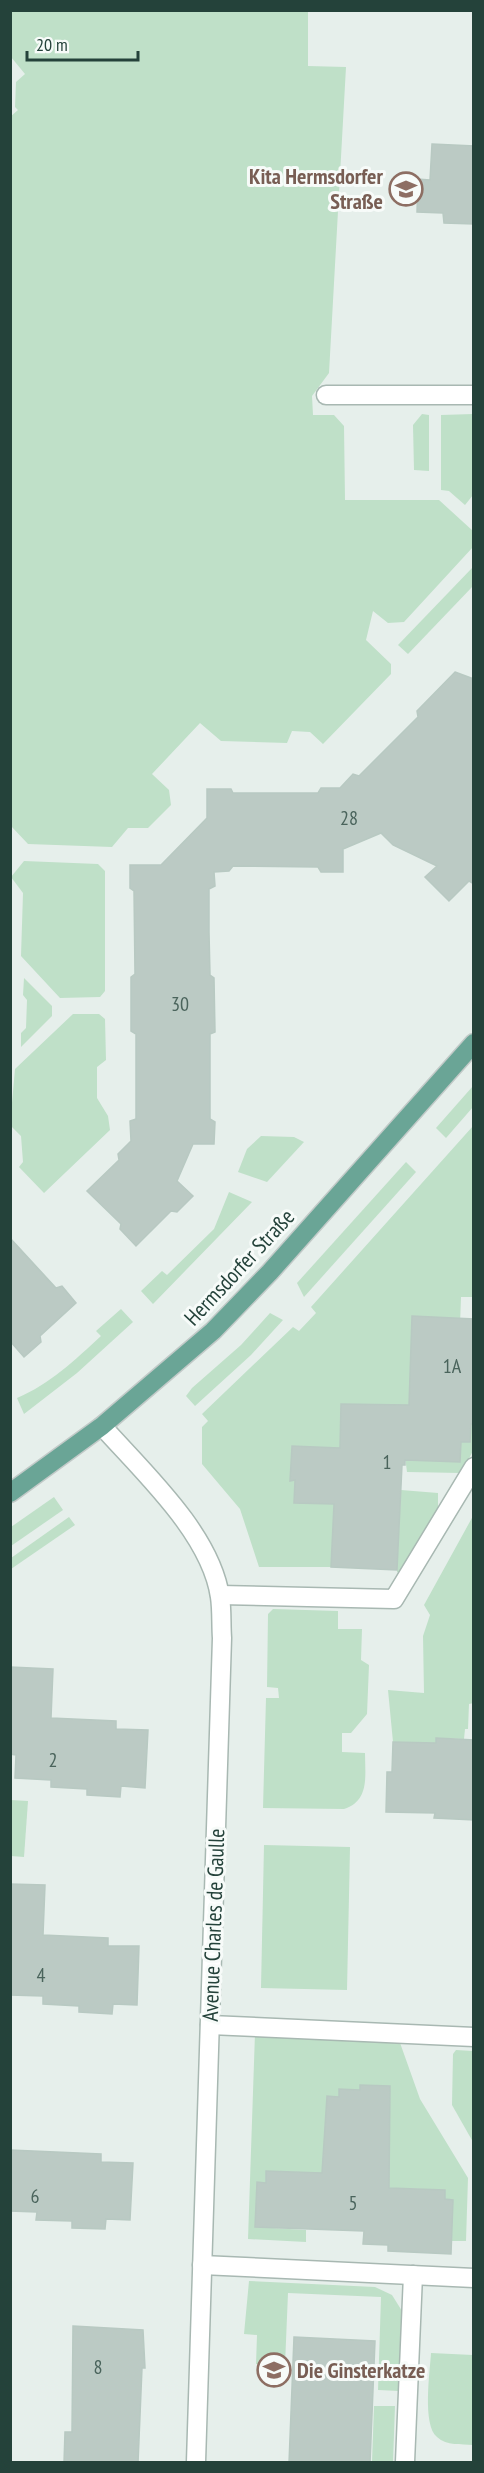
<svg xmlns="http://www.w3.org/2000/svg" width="484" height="2473" viewBox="0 0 484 2473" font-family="'PT Sans Narrow',sans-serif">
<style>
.green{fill:#bfe0c8}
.building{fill:#bbcac4;stroke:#b8c9c2;stroke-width:1.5}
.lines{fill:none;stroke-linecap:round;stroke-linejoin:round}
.minor-casing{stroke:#a8b8b2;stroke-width:21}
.major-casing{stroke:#c2cac8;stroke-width:21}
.minor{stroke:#fff;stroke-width:18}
.major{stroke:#6aa596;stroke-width:18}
.labels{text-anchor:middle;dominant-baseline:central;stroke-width:6;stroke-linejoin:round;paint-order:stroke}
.number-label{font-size:20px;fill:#4a645c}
.education-label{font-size:22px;font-weight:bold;fill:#785e54;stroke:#f7fbf9;text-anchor:end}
.street-label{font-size:22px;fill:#24423a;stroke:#f7fbf9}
</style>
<rect width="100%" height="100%" fill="#e6efeb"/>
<g class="green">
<polygon points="10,11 308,11 308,66 346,67 329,373 312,396 313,415 334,415 344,426 345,500 439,500 473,531 473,547 404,622 388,623 373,611 366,640 391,664 391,674 323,744 310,732 292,731 287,743 221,741 200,723 152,774 169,790 171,805 148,828 128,828 112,847 28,844 11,826 10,117 18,110 15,107 16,82 25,74 11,57"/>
<polygon points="422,414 429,415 429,471 414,470 413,425"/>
<polygon points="473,414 473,495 465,505 449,491 441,490 441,415"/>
<polygon points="473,567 473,586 408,654 398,645"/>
<polygon points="24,861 98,864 105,871 105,991 100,997 60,998 21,956 23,893 11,877"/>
<polygon points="24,978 52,1006 52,1016 21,1047 21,1033 26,1028 27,1000 23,995"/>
<polygon points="73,1014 99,1014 105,1019 106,1060 97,1067 97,1098 108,1116 110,1130 44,1193 19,1167 23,1162 21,1136 10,1125 15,1069"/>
<polygon points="473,1086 473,1107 446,1138 436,1128"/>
<polygon points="473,1126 473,1297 461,1297 460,1325 416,1410 375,1404 342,1404 340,1437 347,1454 292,1446 290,1480 295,1480 294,1502 334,1504 331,1567 259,1567 240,1509 202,1464 202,1427 208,1421 202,1414 293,1327 299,1331 316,1313 311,1307"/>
<polygon points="261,1136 294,1137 304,1142 267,1182 238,1172 247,1149"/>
<polygon points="406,1162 416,1172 304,1297 297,1283"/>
<polygon points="229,1192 252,1202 153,1304 141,1291 162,1271 167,1275 214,1229"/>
<path d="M 121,1309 L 133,1322 L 77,1373 L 24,1414 L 17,1398 C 50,1384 75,1360 101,1336 L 96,1331 Z"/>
<polygon points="270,1313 283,1320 251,1355 195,1406 186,1396 192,1388 241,1345"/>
<polygon points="471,1424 473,1424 473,1451 461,1473 407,1472 405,1456 461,1442 470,1442"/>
<polygon points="401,1490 438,1493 438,1518 404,1576 397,1572"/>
<polygon points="54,1497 63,1510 11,1546 11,1527"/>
<polygon points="473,1516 474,1703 469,1704 468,1729 465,1729 464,1739 437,1738 436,1743 393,1742 388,1690 424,1693 423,1636 430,1615 424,1605"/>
<polygon points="69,1517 75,1525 11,1569 11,1558"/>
<path d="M 273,1609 L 338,1611 L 338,1629 L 362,1629 L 361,1660 L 369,1665 L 367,1714 L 351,1733 L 342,1733 L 342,1752 L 365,1753 C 365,1775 370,1801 344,1809 L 263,1808 L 266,1698 L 279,1698 L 278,1688 L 267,1687 L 268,1614 Z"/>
<polygon points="10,1800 28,1801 24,1857 11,1856"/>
<polygon points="264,1845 350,1847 347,1990 261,1988"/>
<polygon points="255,2033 399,2040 420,2099 468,2178 466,2241 451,2241 453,2200 445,2199 445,2190 399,2188 384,2192 389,2180 390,2086 360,2085 360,2090 340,2089 339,2097 327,2096 322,2178 310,2173 267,2171 266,2183 257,2183 255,2227 306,2230 306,2242 248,2239"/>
<polygon points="456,2050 473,2051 473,2142 452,2105 453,2054"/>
<polygon points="249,2281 375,2287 392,2295 402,2311 399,2391 378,2390 381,2297 288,2293 285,2365 256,2364 257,2335 244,2334"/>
<path d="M 431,2353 L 473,2355 L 473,2445 C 461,2444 447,2446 437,2437 C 422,2425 430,2371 431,2353 Z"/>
<polygon points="374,2406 395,2406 393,2462 372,2462"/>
</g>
<g class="building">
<polygon points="432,144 474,146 474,224 444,223 443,213 417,212 418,179 430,180"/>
<polygon points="455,672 474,679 474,884 469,881 449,901 425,877 437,866 393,845 381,833 343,849 343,872 321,872 318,867 233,866 229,871 214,872 215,886 209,889 209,932 210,975 214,978 215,1032 210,1034 210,1119 215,1122 214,1144 193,1144 177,1181 193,1196 177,1212 171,1211 136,1246 120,1229 121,1224 87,1191 119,1160 118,1154 131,1141 130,1121 136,1119 136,1034 131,1031 131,977 135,974 134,891 130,888 130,865 161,865 207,818 207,789 231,789 233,793 318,793 321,788 340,788 353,774 359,776 418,717 417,711"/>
<polygon points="10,1238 56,1288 62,1286 76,1303 40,1336 41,1342 24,1357 10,1341"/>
<polygon points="412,1316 474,1319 474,1424 471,1424 470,1442 461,1442 460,1462 405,1460 405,1465 402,1465 397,1570 331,1567 334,1504 294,1503 295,1480 290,1481 292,1446 340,1448 341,1404 409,1405"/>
<polygon points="10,1667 53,1669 51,1718 116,1721 116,1729 148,1730 145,1788 121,1786 120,1797 87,1795 87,1789 51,1787 51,1780 15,1778 16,1755 10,1754"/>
<polygon points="436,1738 474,1740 474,1820 434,1818 435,1813 386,1812 387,1772 392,1772 393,1742 436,1743"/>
<polygon points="10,1884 45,1885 43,1935 108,1938 108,1946 139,1946 137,2005 113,2004 112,2014 79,2012 79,2006 43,2004 43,1996 10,1995"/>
<polygon points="360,2085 390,2086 389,2188 445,2190 445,2199 453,2200 451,2254 388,2251 388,2245 363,2244 364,2231 255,2227 257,2182 266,2183 266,2171 322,2173 327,2096 339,2097 339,2089 360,2090"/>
<polygon points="10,2150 101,2154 101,2162 133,2163 130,2220 106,2219 105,2229 72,2228 72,2221 36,2220 37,2212 10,2211"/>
<polygon points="73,2326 143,2330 145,2368 142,2368 138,2463 64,2463 65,2432 72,2432"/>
<polygon points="294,2337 375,2341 370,2463 289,2463"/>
</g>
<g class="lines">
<g class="minor-casing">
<g id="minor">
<polyline points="326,395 474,395"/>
<path d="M 102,1426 C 143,1472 211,1534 220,1597 C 222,1610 221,1625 222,1638 L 196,2462"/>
<polyline points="220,1595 394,1599 474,1467"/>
<polyline points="210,2025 474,2037"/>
<polyline points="202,2265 474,2278"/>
<polyline points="405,2462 413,2275"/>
</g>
</g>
<g class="major-casing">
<polyline id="major" points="10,1493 102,1426 213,1331 270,1272 474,1043"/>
</g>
<use href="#minor" class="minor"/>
<use href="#major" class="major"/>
</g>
<defs>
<g id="school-ring" transform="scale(1.725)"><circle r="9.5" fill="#f7fbf9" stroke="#8d6e63" stroke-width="1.5"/><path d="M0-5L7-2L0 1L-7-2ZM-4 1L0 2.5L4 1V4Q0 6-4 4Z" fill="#8d6e63"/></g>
</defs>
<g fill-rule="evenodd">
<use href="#school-ring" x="406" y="189"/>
<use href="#school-ring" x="274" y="2370"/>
</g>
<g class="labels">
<g class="number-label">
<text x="349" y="818">28</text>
<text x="180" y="1004">30</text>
<text x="452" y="1366">1A</text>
<text x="387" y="1462">1</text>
<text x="53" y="1760">2</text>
<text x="41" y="1975">4</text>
<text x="35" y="2196">6</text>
<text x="353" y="2203">5</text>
<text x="98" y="2367">8</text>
</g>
<g class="education-label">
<text x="383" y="176">Kita Hermsdorfer<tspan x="383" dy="25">Straße</tspan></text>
<text x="297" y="2370" text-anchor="start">Die Ginsterkatze</text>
</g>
<g class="street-label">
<text transform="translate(239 1267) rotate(-47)">Hermsdorfer Straße</text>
<text transform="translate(213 1925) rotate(-88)">Avenue Charles de Gaulle</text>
</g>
</g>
<rect width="484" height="2473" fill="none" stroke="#24423a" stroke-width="24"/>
<path d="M27 51v9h111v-9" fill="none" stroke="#24423a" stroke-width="3"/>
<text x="36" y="51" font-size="18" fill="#24423a" stroke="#f7fbf9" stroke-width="4.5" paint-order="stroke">20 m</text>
</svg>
